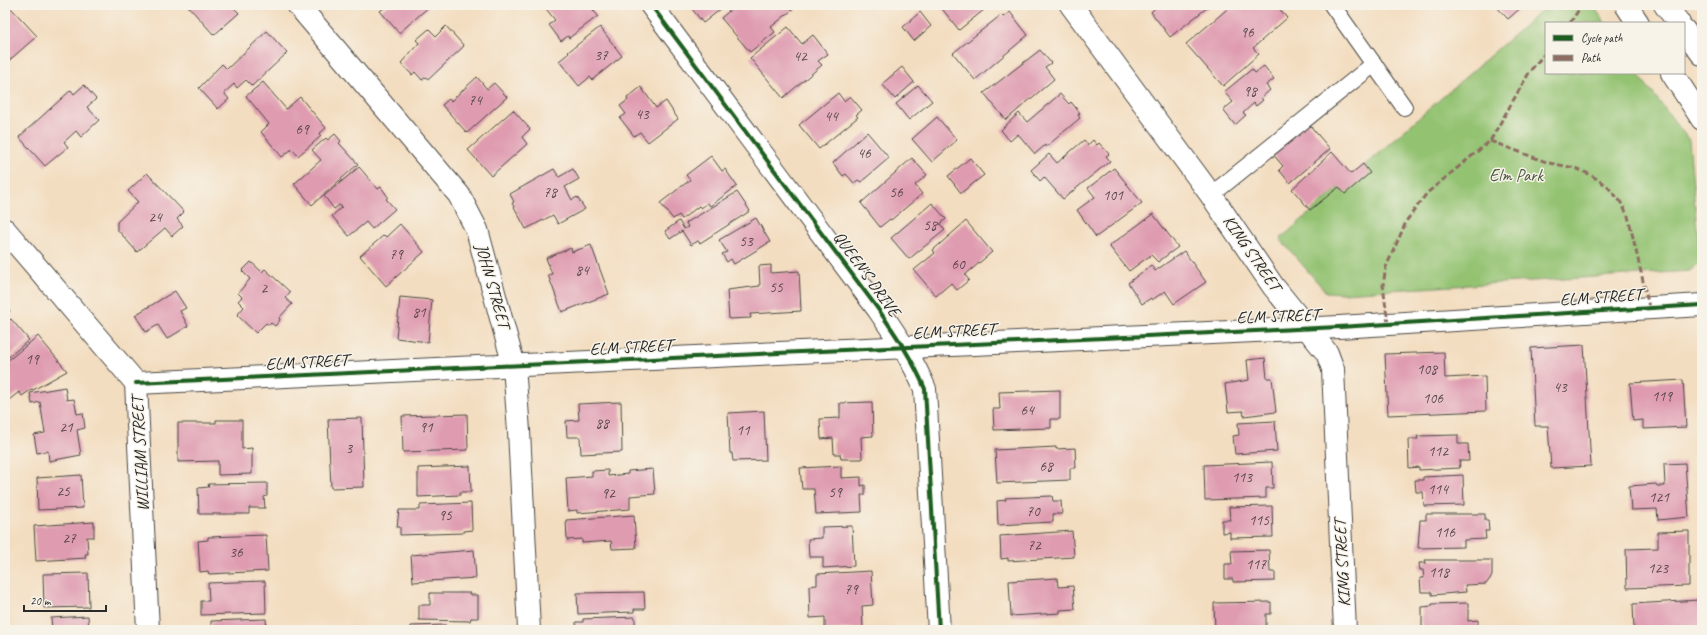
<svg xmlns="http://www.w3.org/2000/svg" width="1707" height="635" viewBox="0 0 1707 635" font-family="Caveat,sans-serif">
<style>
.green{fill:#93c271;stroke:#5f764e}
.building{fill:#df9cb1}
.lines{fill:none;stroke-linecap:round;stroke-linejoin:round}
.service-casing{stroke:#494641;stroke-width:18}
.minor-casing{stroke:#494641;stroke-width:24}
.tertiary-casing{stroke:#494641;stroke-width:24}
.service{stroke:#fff;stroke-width:16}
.minor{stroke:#fff;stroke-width:22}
.tertiary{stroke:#fff;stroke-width:22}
.quiet{stroke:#8d6e63;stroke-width:3;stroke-dasharray:6 3;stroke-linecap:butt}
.cycleway-casing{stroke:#f7f3e8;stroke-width:6}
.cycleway{stroke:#1b5e20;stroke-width:4}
.labels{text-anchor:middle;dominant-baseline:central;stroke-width:3;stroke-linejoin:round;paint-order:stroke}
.number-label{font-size:15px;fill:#58474c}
.park-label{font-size:17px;fill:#4a5840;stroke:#f7f3e8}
.street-label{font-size:17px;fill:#2b2b2b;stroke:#f7f3e8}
</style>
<rect width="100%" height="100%" fill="#f7f3e8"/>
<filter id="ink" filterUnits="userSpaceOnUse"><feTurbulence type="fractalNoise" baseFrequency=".025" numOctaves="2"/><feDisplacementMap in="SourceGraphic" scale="8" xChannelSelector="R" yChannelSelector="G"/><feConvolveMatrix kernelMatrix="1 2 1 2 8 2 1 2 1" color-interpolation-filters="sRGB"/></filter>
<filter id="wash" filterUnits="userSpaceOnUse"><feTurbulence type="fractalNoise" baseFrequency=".012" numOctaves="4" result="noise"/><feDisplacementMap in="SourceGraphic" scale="16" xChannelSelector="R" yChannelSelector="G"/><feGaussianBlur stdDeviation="0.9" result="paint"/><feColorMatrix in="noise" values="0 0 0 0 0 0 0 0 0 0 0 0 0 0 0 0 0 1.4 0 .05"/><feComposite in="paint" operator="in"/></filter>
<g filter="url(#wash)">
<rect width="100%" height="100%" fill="#f3ddc0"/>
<polygon class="green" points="1548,5 1593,5 1605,23 1546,23 1546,73 1637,73 1689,140 1700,262 1690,271 1343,293 1326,292 1280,239"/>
<g id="blocks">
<g class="building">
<polygon points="187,5 231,5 239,13 214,35"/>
<polygon points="388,5 431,5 399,33 380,11"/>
<polygon points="543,5 589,5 598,16 569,38 568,36 561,41 549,25 555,20"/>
<polygon points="689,5 726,5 703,23"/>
<polygon points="736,5 795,5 796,7 771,27 775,32 750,52 721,18"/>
<polygon points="939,5 990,5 959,30"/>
<polygon points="1158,5 1206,5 1208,7 1170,37 1151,12"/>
<polygon points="1232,5 1276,5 1287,18 1253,48 1259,54 1223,86 1186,44"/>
<polygon points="1495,5 1524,5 1508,19"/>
<polygon points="10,7 37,36 5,64 5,11"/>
<polygon points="920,12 931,26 914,41 903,27"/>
<polygon points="1010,12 1028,35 975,80 953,53 1001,15 1003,17"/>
<polygon points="446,26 464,46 429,79 426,77 422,80 415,72 412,75 401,63 419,43 416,40 429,29 436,36"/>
<polygon points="600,27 622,56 592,80 590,77 579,86 559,61 569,53 568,52"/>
<polygon points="788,27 802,44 813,35 828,54 818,61 822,65 783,98 750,58"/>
<polygon points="267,31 287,53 252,86 246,80 237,88 234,84 224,93 229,99 218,109 199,88 222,64 227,69"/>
<polygon points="1040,50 1051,63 1045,67 1054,79 1006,120 984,93"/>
<polygon points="1264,66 1274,79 1266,85 1270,90 1261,98 1263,100 1256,106 1254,103 1243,113 1246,115 1235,125 1223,110 1233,102 1224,92 1252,69 1255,73"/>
<polygon points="902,67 914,82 895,99 882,84"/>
<polygon points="477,77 487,89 494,83 507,97 467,133 442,105 449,99 451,101"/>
<polygon points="263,82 286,109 300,97 326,128 319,134 321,136 298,156 292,149 282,157 261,132 269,124 246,96"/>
<polygon points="84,85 96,99 87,107 99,120 81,137 76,131 64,142 68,147 45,166 19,137 71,90 74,94"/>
<polygon points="918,85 932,101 909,120 896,104"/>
<polygon points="641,87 656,108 666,101 678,119 648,142 640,132 634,136 620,118 626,114 620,106 628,100 627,98"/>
<polygon points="838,93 844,101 850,96 862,110 856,115 858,117 819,149 799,125"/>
<polygon points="1060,94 1069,104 1071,102 1080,113 1078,115 1080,118 1046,147 1045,145 1035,154 1018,134 1010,141 1001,130 1019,113 1027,122"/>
<polygon points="513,110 530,129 522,137 527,144 491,176 468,150"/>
<polygon points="937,117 957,140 932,162 912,139"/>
<polygon points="1307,122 1330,149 1290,183 1279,170 1283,166 1271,152"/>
<polygon points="867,132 889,158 861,182 858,180 854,183 846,174 843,176 833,163"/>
<polygon points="335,134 341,141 339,143 358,164 312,205 294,184 321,160 312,150 326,138 328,140"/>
<polygon points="1084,140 1088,145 1093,140 1097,145 1099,143 1109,154 1106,156 1110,161 1063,199 1044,177 1040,181 1031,170 1049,154 1057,163"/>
<polygon points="1332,152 1351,174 1363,164 1370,173 1345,194 1339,187 1310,210 1292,189"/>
<polygon points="711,156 722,171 725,169 737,186 710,206 708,203 701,208 699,206 682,219 679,215 673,219 660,203 690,180 686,175"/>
<polygon points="912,158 927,175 915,185 922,194 891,220 890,219 880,227 861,203"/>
<polygon points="970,158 984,175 961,193 948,176"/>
<polygon points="359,167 378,189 381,187 388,197 386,199 395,209 372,229 366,222 349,236 332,216 342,207 339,205 334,209 324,196"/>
<polygon points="1114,168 1142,203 1096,237 1077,210 1095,197 1088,188"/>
<polygon points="554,169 559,177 573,169 579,179 565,187 572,200 577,197 585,209 558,224 553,215 526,229 512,203 514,202 510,194"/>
<polygon points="147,173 184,212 177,219 183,226 172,236 165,228 137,252 117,229 117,222 138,202 128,191"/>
<polygon points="737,192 750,211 700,243 698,241 691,245 682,231 670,239 665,231 679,221 684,229 688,227 686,223"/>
<polygon points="932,203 946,219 940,224 945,230 909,259 891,238"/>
<polygon points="1153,214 1178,247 1158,262 1151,255 1129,271 1109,246"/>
<polygon points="756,218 770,242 734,264 731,259 727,262 722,254 727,252 719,240"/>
<polygon points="966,221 992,252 965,275 969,280 957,290 951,283 936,296 914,270 935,253 933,250"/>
<polygon points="400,224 424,252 386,286 360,256 384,235 386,237"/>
<polygon points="591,245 609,294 562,312 548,275 552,274 546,258 571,248 572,252"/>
<polygon points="1184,251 1206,282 1174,304 1165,291 1152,300 1151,298 1142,304 1128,283 1151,265 1155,271"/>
<polygon points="251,262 262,272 265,269 290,292 285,298 292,304 279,318 280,320 275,326 271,323 269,325 266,323 256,333 237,315 244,307 238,301 242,297 238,293 250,279 242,271"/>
<polygon points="771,265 771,273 799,271 801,311 750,314 751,318 729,319 727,290 760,286 759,266"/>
<polygon points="175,291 186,308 180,311 188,326 167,339 158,325 146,332 135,315"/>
<polygon points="400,297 432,300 428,342 396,338"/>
<polygon points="5,305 10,311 5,316"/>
<polygon points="11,319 29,340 5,360 5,324"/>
<polygon points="38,336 67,371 33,390 32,389 22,396 19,392 5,403 5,369 9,365 6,362"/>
<polygon points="1584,345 1591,466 1551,468 1548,426 1535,426 1531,348"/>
<polygon points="1444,352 1445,378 1485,376 1486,411 1388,415 1385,354"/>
<polygon points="1265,358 1267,378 1272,378 1276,412 1244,416 1243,411 1228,412 1225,384 1249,380 1247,360"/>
<polygon points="1683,380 1686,427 1643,429 1643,420 1633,421 1630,383"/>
<polygon points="65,387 67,400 74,399 77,414 83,413 85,428 77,430 81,455 49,461 48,451 37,453 34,435 45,433 40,402 32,404 30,393"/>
<polygon points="1060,390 1060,419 1051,419 1051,428 994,430 993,409 1000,409 999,392"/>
<polygon points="621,402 622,452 581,454 580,437 567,437 566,421 579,420 578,404"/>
<polygon points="872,402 873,436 861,437 862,459 841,459 840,454 834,454 833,438 821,439 820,419 840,418 840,403"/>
<polygon points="764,411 766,460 733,461 732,453 730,453 728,413"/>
<polygon points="467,414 468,450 403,452 402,416"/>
<polygon points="362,418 364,487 331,488 328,419"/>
<polygon points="216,420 242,420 242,449 252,448 252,474 218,475 218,461 178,462 178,423 216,423"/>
<polygon points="1275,421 1277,451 1235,454 1233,436 1239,435 1238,423"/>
<polygon points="1458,435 1458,444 1468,444 1469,461 1459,461 1460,468 1419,470 1419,467 1409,468 1408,439 1418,439 1417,436"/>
<polygon points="1056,447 1056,449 1075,448 1076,468 1070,468 1070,480 997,483 995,450"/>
<polygon points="1272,462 1273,488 1266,488 1266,498 1205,500 1204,465"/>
<polygon points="1685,463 1689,517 1658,520 1657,509 1631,510 1629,486 1656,484 1657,486 1665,486 1664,464"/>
<polygon points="470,466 471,492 460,492 460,495 418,497 418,468"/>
<polygon points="841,466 841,478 861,477 861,486 865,485 865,495 861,495 862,512 816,514 814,489 802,489 800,468"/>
<polygon points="653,469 655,494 630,496 630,509 577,513 577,510 568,511 566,478 592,476 592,471 608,470 608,476 628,474 628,471"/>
<polygon points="81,475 83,508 38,510 37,478"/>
<polygon points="1463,475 1464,505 1424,506 1423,492 1416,492 1415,480 1423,480 1423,477"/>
<polygon points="267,483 267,496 264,497 265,508 249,508 249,514 199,514 198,488 209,487 208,484"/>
<polygon points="1052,496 1053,501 1061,501 1062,514 1053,514 1053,522 998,525 997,501 1006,500 1005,498"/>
<polygon points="471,503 472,530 463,531 463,533 400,535 400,527 397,527 399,510 420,510 420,505"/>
<polygon points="1272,506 1273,537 1230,538 1230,532 1222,533 1222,520 1230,520 1229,507"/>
<polygon points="1426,514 1485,514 1485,520 1488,520 1489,531 1485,531 1486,539 1464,540 1464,547 1418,548 1420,520 1426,520"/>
<polygon points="634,515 636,548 612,549 611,541 582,543 582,539 567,540 566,520"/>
<polygon points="94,522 94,537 87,537 88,554 85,554 86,558 36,561 34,526"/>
<polygon points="852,526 854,566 823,568 823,557 809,557 808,539 822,538 822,527"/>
<polygon points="1072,531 1074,557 1008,561 1008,558 1001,559 1000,536"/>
<polygon points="1689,531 1689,586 1627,588 1626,549 1658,548 1658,532"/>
<polygon points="266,535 268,571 209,574 208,571 200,572 198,541 208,540 208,537"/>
<polygon points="474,550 476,578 413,582 411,555"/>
<polygon points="1269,550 1270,572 1275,572 1275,581 1233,582 1233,579 1225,579 1225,564 1232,564 1231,551"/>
<polygon points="1425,560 1492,560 1492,576 1486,584 1465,585 1466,592 1432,595 1432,592 1421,592 1420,578 1424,578 1423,570 1420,570 1419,563 1426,563"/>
<polygon points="871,571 873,605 862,606 863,628 825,630 825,617 810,618 809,586 817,585 817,574"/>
<polygon points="88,573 89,607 44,608 43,574"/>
<polygon points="1057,578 1058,587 1073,586 1075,609 1060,610 1060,613 1011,616 1009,581"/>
<polygon points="265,581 266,613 201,615 201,601 209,601 208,583"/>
<polygon points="644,592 645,609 634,609 634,612 578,614 577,593"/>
<polygon points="430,593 470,593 470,595 478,595 478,618 471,618 470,621 419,620 419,605 430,605"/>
<polygon points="1699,600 1701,630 1634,630 1633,604"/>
<polygon points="1271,602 1271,614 1266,614 1266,629 1215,630 1214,603"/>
<polygon points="1468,603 1468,621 1478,620 1478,630 1422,630 1422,607 1432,606 1432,604"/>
<polygon points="88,616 89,630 52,630 51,618"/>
<polygon points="635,617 635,630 576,630 576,622 583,622 583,619"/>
<polygon points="266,619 267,630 211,630 211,621"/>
<polygon points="445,625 445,630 411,630 411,626"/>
</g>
</g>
</g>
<g filter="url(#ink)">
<use href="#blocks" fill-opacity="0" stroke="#494641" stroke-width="1"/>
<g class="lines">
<g class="service-casing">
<g id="service">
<polyline points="1332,5 1404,107"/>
<polyline points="1211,195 1374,64"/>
</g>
</g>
<g class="minor-casing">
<g id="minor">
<polyline points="298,5 459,195 477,230 514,366 519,431 529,630"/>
<path d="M 651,5 L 878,309 C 896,335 913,360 925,389 L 939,630"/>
<polyline points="1071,5 1211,195 1273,286 1327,353 1333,369 1345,630"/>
<polyline points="5,230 136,383 148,630"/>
<polyline points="136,383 1339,327 1702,305"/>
</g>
</g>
<g class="tertiary-casing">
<g id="tertiary">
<polyline points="1626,5 1638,23"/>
<polyline points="1665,5 1679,23"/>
<polyline points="1684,30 1702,54"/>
<polyline points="1672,73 1702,119"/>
</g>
</g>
<use href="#service" class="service"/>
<use href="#minor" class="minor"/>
<use href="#tertiary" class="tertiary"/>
<g class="quiet">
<polyline points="1570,23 1582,5"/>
<polyline points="1490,141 1549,163 1575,168 1591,175 1607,186 1620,201 1628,216 1649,307"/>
<polyline points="1388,324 1383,285 1386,267 1407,220 1427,193 1490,141 1530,71 1546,52"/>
</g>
<g class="cycleway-casing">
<g id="cycleway">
<path d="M 651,5 L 878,309 C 896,335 913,360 925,389 L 939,630"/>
<polyline points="136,383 1339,327 1702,305"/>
</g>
</g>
<use href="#cycleway" class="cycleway"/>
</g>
</g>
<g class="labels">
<g class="number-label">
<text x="1247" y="32">96</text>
<text x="601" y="55">37</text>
<text x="800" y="56">42</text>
<text x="1250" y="91">98</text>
<text x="475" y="100">74</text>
<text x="642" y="114">43</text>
<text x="831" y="116">44</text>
<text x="302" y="129">69</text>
<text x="864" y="153">46</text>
<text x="550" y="192">78</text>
<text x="896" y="192">56</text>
<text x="1113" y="195">101</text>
<text x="155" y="217">24</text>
<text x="930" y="225">58</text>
<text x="746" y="241">53</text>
<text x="396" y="254">79</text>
<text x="958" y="264">60</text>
<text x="582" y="270">84</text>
<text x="776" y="287">55</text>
<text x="264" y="288">2</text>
<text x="419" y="312">81</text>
<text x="32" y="359">19</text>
<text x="1427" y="369">108</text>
<text x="1560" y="387">43</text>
<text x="1662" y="396">119</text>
<text x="1433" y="398">106</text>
<text x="1027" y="410">64</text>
<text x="602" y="423">88</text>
<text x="66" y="427">21</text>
<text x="426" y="427">91</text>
<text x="743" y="430">11</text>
<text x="349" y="448">3</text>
<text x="1438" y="451">112</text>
<text x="1046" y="466">68</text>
<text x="1242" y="477">113</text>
<text x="1438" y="489">114</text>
<text x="63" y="491">25</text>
<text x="835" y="492">59</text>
<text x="608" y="493">92</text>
<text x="1659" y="497">121</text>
<text x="1033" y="511">70</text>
<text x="445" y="515">95</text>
<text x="1259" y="520">115</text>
<text x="1445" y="532">116</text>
<text x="69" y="538">27</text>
<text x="1034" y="545">72</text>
<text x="236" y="552">36</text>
<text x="1256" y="564">117</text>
<text x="1658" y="568">123</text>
<text x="1439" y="572">118</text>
<text x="851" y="589">79</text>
</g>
<g class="park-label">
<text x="1516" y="175">Elm Park</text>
</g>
<g class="street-label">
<text transform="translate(1252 253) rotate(55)">KING STREET</text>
<text transform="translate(867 274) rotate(54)">QUEEN'S DRIVE</text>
<text transform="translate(493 286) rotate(74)">JOHN STREET</text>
<text transform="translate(1601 297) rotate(-4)">ELM STREET</text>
<text transform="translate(1278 316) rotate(-2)">ELM STREET</text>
<text transform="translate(954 331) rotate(-3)">ELM STREET</text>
<text transform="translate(631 347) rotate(-3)">ELM STREET</text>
<text transform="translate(307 362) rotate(-3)">ELM STREET</text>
<text transform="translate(140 454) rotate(-93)">WILLIAM STREET</text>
<text transform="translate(1342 563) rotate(-93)">KING STREET</text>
</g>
</g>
<rect width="1707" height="635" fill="none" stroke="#f7f3e8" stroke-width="20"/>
<rect x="1545" y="22" width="140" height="52" fill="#f7f3e8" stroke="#a5a39c"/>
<rect x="1553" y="35" width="20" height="6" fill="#1b5e20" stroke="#a5a39c"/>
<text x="1581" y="42" font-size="12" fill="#2b2b2b">Cycle path</text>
<rect x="1553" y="55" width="20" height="6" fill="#8d6e63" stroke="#a5a39c"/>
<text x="1581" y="62" font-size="12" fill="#2b2b2b">Path</text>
<path d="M24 605v6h82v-6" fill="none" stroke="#2b2b2b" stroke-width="2"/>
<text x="30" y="605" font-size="12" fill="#2b2b2b" stroke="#f7f3e8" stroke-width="3" paint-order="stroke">20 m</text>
</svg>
